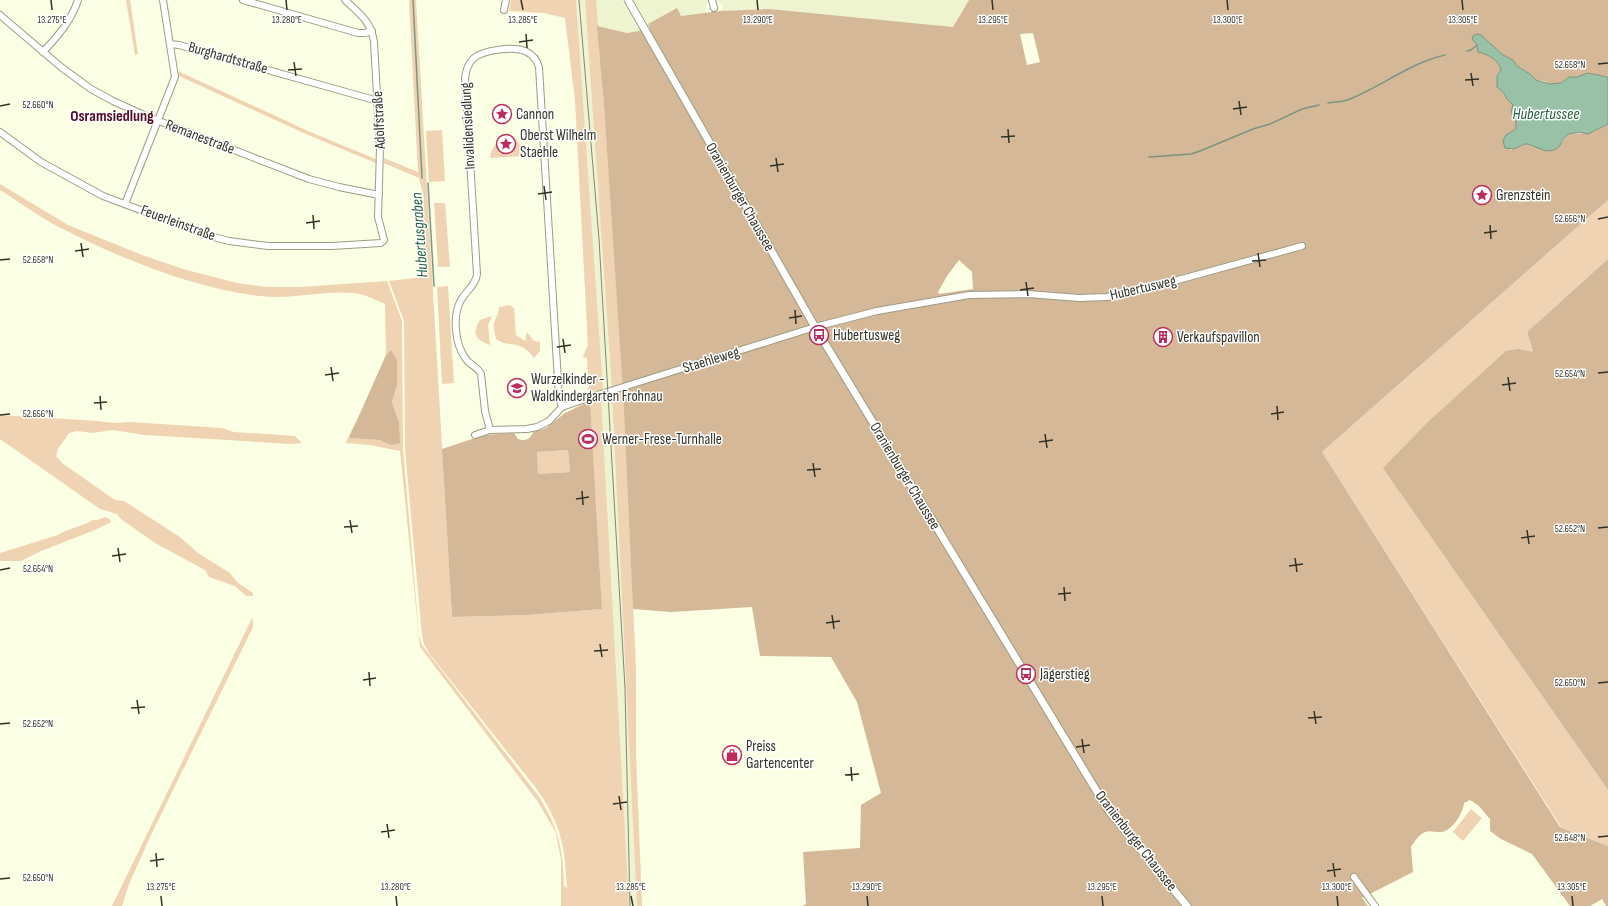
<svg xmlns="http://www.w3.org/2000/svg" width="1608" height="906" viewBox="0 0 1608 906" font-family="'Sofia Sans Condensed',sans-serif">
<style>
.built{fill:#eff4d0}
.green{fill:#efd3b3}
.forest{fill:#d4b897;fill-rule:evenodd}
.water{fill:#99c1a7;stroke:#7a9681}
.lines{fill:none;stroke-linecap:round;stroke-linejoin:round}
.stream{stroke:#7a9681;stroke-width:1.5}
.minor-casing{stroke:#999d83;stroke-width:8}
.major-casing{stroke:#999d83;stroke-width:9}
.minor{stroke:#fff;stroke-width:6}
.major{stroke:#fff;stroke-width:7}
.tram{stroke:#828573;stroke-width:1}
.ticks{fill:none;stroke:#313227;stroke-width:1.5}
.labels{text-anchor:middle;dominant-baseline:central;stroke-width:3;stroke-linejoin:round;paint-order:stroke}
.street-label{font-size:15px;fill:#313227;stroke:#fff}
.poi-label{font-size:15px;fill:#313227;stroke:#fff;text-anchor:start}
.water-label{font-size:16px;font-style:italic;fill:#236240;stroke:#fff}
.neighbourhood-label{font-size:16px;font-weight:bold;fill:#510c22;stroke:#fff}
.ticks-label{font-size:10px;text-anchor:middle;fill:#313227;stroke:#fff;stroke-width:3;stroke-linejoin:round;paint-order:stroke}
</style>
<rect width="100%" height="100%" fill="#fbffe3"/>
<g class="built">
<polygon points="576,0 585,0 587,23 597,26 596,0 622,0 639,31 627,33 599,27 623,384 589,394 587,358 583,357 588,345 576,110 572,62 567,35 565,18 578,21"/>
<polygon points="634,0 709,0 705,9 705,11 709,13 681,16 676,9 648,24"/>
<polygon points="716,0 969,0 953,27 770,9 720,11 723,8 723,6"/>
<polygon points="623,391 636,662 636,754 642,906 616,906 601,602 590,401"/>
</g>
<g class="green">
<polygon points="126,0 130,0 138,54 135,55"/>
<path d="M 409,0 L 416,0 L 452,617 L 527,615 L 602,609 L 590,401 L 601,398 L 629,906 L 561,906 L 561,860 L 556,833 L 538,802 L 420,647 L 400,451 L 370,445 L 346,443 L 357,418 L 350,438 L 379,440 L 391,445 L 399,423 L 392,402 L 397,385 L 391,350 L 386,355 L 385,304 C 376,300 364,294 354,293 C 323,290 291,300 260,296 C 197,289 121,259 65,230 C 42,219 21,203 0,190 L 0,184 L 68,225 L 142,255 L 183,269 L 237,283 L 266,287 L 299,287 L 387,281 L 402,321 L 403,449 L 419,635 L 422,645 L 540,798 C 559,831 563,848 564,886 L 567,888 C 565,846 561,823 536,788 L 429,653 L 424,644 L 422,635 L 405,449 L 404,321 L 389,281 L 424,277 L 423,263 L 426,234 L 423,215 L 424,198 L 419,178 L 384,163 L 384,158 L 418,172 Z"/>
<polygon points="511,0 576,0 603,390 589,395 587,358 583,357 588,345 575,100 565,18 544,13 509,11"/>
<polygon points="585,0 596,0 604,105 623,384 612,388"/>
<polygon points="178,71 308,131 378,160 378,164 306,134 179,76"/>
<polygon points="442,130 445,181 429,182 426,131"/>
<path d="M 504,137 C 516,137 522,144 524,156 L 490,158 C 491,148 496,143 504,137 Z"/>
<polygon points="1608,200 1608,259 1527,332 1533,353 1519,349 1384,468 1608,790 1608,846 1561,827 1322,452"/>
<polygon points="434,203 445,203 450,267 438,267"/>
<polygon points="448,286 454,383 442,384 437,287"/>
<path d="M 509,305 L 514,308 L 516,335 L 525,341 L 527,332 L 534,341 L 540,342 L 540,351 L 534,358 C 519,338 511,349 496,339 C 495,334 493,328 494,323 C 496,317 499,314 499,307 Z"/>
<path d="M 492,316 L 488,325 L 490,345 C 476,340 471,334 480,320 Z"/>
<polygon points="623,391 636,671 636,754 642,906 637,906 612,394"/>
<polygon points="0,415 98,421 114,423 129,422 207,427 222,428 233,432 295,436 302,443 291,444 145,435 112,430 93,433 77,431 69,433 58,449 56,456 62,463 115,500 124,501 180,537 198,553 230,573 238,583 253,593 253,596 246,596 235,586 209,577 205,570 155,543 121,519 117,514 100,509 0,439"/>
<polygon points="568,450 570,472 538,474 537,452"/>
<polygon points="105,517 110,519 111,522 95,530 41,551 21,561 0,561 0,553 58,535 65,531 88,523 92,520 97,520"/>
<polygon points="252,618 253,621 253,627 151,835 129,884 122,906 112,906"/>
<polygon points="1471,809 1482,818 1463,841 1453,832"/>
</g>
<g class="forest">
<path d="M 969,0 L 1608,0 L 1608,78 L 1588,73 L 1577,77 L 1569,77 L 1561,83 L 1550,84 L 1544,81 L 1536,80 L 1530,74 L 1517,66 L 1513,60 L 1503,55 L 1481,35 L 1473,36 L 1473,40 L 1477,45 L 1478,52 C 1484,53 1488,55 1493,58 C 1506,67 1498,80 1503,93 C 1505,99 1510,100 1513,105 L 1511,112 L 1516,120 L 1516,129 L 1506,135 L 1510,150 L 1524,144 L 1528,144 L 1533,146 L 1562,143 C 1568,130 1576,134 1587,133 C 1593,133 1602,127 1608,124 L 1608,200 L 1322,452 L 1560,827 L 1608,846 L 1608,906 L 1606,906 L 1602,899 L 1590,906 L 1570,906 L 1532,854 L 1501,839 L 1490,831 L 1490,819 L 1479,806 L 1470,800 L 1464,803 C 1463,813 1453,830 1442,832 C 1435,833 1430,829 1423,833 C 1418,836 1414,842 1411,847 L 1413,872 L 1362,898 L 1368,906 L 802,906 L 806,904 L 803,852 L 860,848 L 861,805 L 881,793 L 857,702 L 831,657 L 760,656 L 752,607 L 671,612 L 633,609 L 623,392 L 604,105 L 597,26 L 627,33 L 650,29 L 648,24 L 677,8 L 681,16 L 720,11 L 770,9 L 953,27 ZM 1033,33 L 1040,62 L 1027,65 L 1020,34 ZM 959,260 L 972,272 L 973,289 L 939,294 L 938,292 L 947,276 Z"/>
<polygon points="1608,259 1608,790 1383,468 1429,421 1506,351 1519,349 1533,352 1527,332"/>
<polygon points="391,350 397,360 397,385 392,402 399,423 400,443 391,445 379,440 349,438 386,355"/>
<path d="M 590,401 L 602,609 L 527,615 L 452,617 L 442,449 L 484,435 L 514,433 L 518,439 C 525,442 531,439 533,432 L 546,428 L 565,413 ZM 568,450 L 570,472 L 538,474 L 537,452 Z"/>
</g>
<path class="water" d="M 1477,34 L 1481,35 L 1503,55 L 1513,60 L 1517,66 L 1530,74 L 1536,80 L 1550,84 L 1561,83 L 1569,77 L 1577,77 L 1588,73 L 1607,77 L 1608,78 L 1608,124 L 1588,134 L 1579,132 L 1569,134 L 1564,138 L 1559,147 L 1554,150 L 1546,151 L 1528,144 L 1524,144 L 1514,149 L 1505,148 L 1503,141 L 1506,135 L 1516,129 L 1516,120 L 1511,112 L 1513,105 L 1506,98 L 1503,92 L 1497,87 L 1497,76 L 1501,70 C 1499,60 1488,54 1478,52 L 1477,45 L 1472,39 L 1473,36 Z"/>
<g class="lines">
<g class="stream">
<polyline points="413,0 422,178"/>
<polyline points="1467,51 1471,50 1477,45"/>
<path d="M 1328,103 C 1335,102 1343,102 1350,99 C 1382,86 1410,63 1445,55"/>
<polyline points="1149,157 1191,154 1200,151 1253,129 1270,124 1302,109 1319,105"/>
<polyline points="428,183 434,286"/>
</g>
<g class="minor-casing">
<g id="minor">
<polyline points="243,0 358,33 365,33 372,31"/>
<polyline points="712,0 714,8"/>
<polyline points="504,10 506,0"/>
<polyline points="0,15 61,67 91,89 113,101 146,116 309,179 339,187 379,195"/>
<polyline points="170,44 179,45 378,101"/>
<path d="M 43,52 C 58,36 71,21 78,0"/>
<path d="M 0,132 L 41,162 L 103,196 L 210,236 L 229,241 L 268,246 L 332,246 L 381,243 L 384,240 L 378,217 L 380,148 L 374,42 C 371,21 359,13 345,0"/>
<polyline points="125,204 175,77 163,0"/>
<path d="M 490,430 L 485,411 L 481,374 C 478,367 470,365 466,359 C 455,345 452,316 461,300 C 466,291 476,285 477,274 L 465,78 C 466,70 468,63 474,58 C 484,50 513,46 525,51 C 532,54 537,60 539,67 L 558,381 L 559,397 L 562,407"/>
<polyline points="475,435 490,430 527,429 537,427 549,421 562,407 588,398 815,327 877,311 969,295 1028,294 1079,298 1107,297 1167,283 1302,246"/>
<polyline points="1354,877 1375,906"/>
</g>
</g>
<g class="major-casing">
<polyline id="major" points="628,0 815,327 1099,795 1109,811 1187,906"/>
</g>
<use href="#minor" class="minor"/>
<use href="#major" class="major"/>
<polyline class="tram" points="579,0 599,239 625,688 630,906"/>
</g>
<path class="ticks" d="M 51,0 L 52,10M 286,0 L 287,10M 521,0 L 523,10M 757,0 L 758,10M 992,0 L 993,10M 1227,0 L 1228,10M 1462,0 L 1463,10M 526,34 L 527,48M 519,42 L 533,40M 294,62 L 296,76M 1598,64 L 1608,63M 288,70 L 302,69M 1471,73 L 1473,86M 1465,80 L 1479,79M 1239,101 L 1241,115M 0,106 L 10,104M 1233,109 L 1247,107M 1008,129 L 1009,143M 1001,137 L 1015,136M 776,158 L 778,172M 770,166 L 784,164M 544,186 L 546,200M 538,194 L 552,192M 313,215 L 314,229M 1598,219 L 1608,217M 306,223 L 320,221M 1490,225 L 1491,239M 1484,233 L 1497,231M 81,243 L 83,257M 75,251 L 89,249M 1258,253 L 1260,267M 0,260 L 10,259M 1252,261 L 1266,260M 1026,282 L 1028,296M 1020,290 L 1034,288M 795,310 L 796,324M 789,318 L 802,316M 563,339 L 565,353M 557,347 L 571,345M 331,367 L 333,381M 1598,373 L 1608,372M 325,375 L 339,373M 1508,377 L 1510,391M 1502,385 L 1516,383M 100,396 L 101,410M 94,403 L 107,402M 1277,406 L 1278,420M 1271,414 L 1284,412M 0,415 L 10,414M 1045,434 L 1047,448M 1039,442 L 1053,440M 813,463 L 815,477M 807,470 L 821,469M 582,491 L 583,505M 576,499 L 589,497M 350,520 L 352,533M 344,527 L 358,526M 1598,528 L 1608,527M 1527,530 L 1529,544M 1521,538 L 1535,536M 118,548 L 120,562M 112,556 L 126,554M 1295,558 L 1297,572M 1289,566 L 1303,564M 0,570 L 10,568M 1064,587 L 1065,601M 1058,594 L 1071,593M 832,615 L 834,629M 826,623 L 840,621M 600,644 L 602,657M 594,651 L 608,650M 369,672 L 370,686M 363,680 L 376,678M 1598,683 L 1608,682M 137,700 L 139,714M 131,708 L 145,707M 1314,711 L 1316,724M 1308,718 L 1322,717M 0,724 L 10,723M 1082,739 L 1084,753M 1076,747 L 1090,745M 851,767 L 852,781M 845,775 L 859,774M 619,796 L 621,810M 613,804 L 627,802M 387,824 L 389,838M 381,832 L 395,830M 1598,837 L 1608,836M 156,853 L 157,867M 150,861 L 164,859M 1333,863 L 1335,877M 1327,871 L 1341,869M 0,879 L 10,878M 161,896 L 162,906M 396,896 L 397,906M 631,896 L 633,906M 867,896 L 868,906M 1102,896 L 1103,906M 1337,896 L 1338,906M 1572,896 L 1573,906"/>
<defs>
<g id="sight-ring" transform="scale(1)"><circle r="9.5" fill="#fff" stroke="#bb2d5a" stroke-width="1.5"/><path d="M0-6L1.8-2.2L6-1.7L2.9 1.2L3.7 5.4L0 3.3L-3.7 5.4L-2.9 1.2L-6-1.7L-1.8-2.2Z" fill="#bb2d5a"/></g>
<g id="bus-ring" transform="scale(1)"><circle r="9.5" fill="#fff" stroke="#bb2d5a" stroke-width="1.5"/><path d="M-5-6H5V4H4V6H2V4H-2V6H-4V4H-5ZM-3.5-4V0h7V-4ZM-3.5 1.2v1.5H-2V1.2ZM2 1.2v1.5H3.5V1.2Z" fill="#bb2d5a"/></g>
<g id="building-ring" transform="scale(1)"><circle r="9.5" fill="#fff" stroke="#bb2d5a" stroke-width="1.5"/><path d="M-4-6H4V6H1V3H-1V6H-4ZM-2.5-4.3h1.7v1.8h-1.7ZM.8-4.3h1.7v1.8H.8ZM-2.5-1h1.7V.8h-1.7ZM.8-1h1.7V.8H.8Z" fill="#bb2d5a"/></g>
<g id="school-ring" transform="scale(1)"><circle r="9.5" fill="#fff" stroke="#bb2d5a" stroke-width="1.5"/><path d="M0-5L7-2L0 1L-7-2ZM-4 1L0 2.5L4 1V4Q0 6-4 4Z" fill="#bb2d5a"/></g>
<g id="stadium-ring" transform="scale(1)"><circle r="9.5" fill="#fff" stroke="#bb2d5a" stroke-width="1.5"/><path d="M0-5a6.5 5 0 1 0 0 10a6.5 5 0 1 0 0-10ZM-3.5-1.8h7v3.6h-7Z" fill="#bb2d5a"/></g>
<g id="shop-ring" transform="scale(1)"><circle r="9.5" fill="#fff" stroke="#bb2d5a" stroke-width="1.5"/><path d="M-5-2.5h2.3a2.7 3.5 0 0 1 5.4 0H5L5.5 6h-11ZM-1.5-2.5h3a1.5 2.3 0 0 0-3 0Z" fill="#bb2d5a"/></g>
</defs>
<g fill-rule="evenodd">
<use href="#sight-ring" x="502" y="114"/>
<use href="#sight-ring" x="506" y="144"/>
<use href="#sight-ring" x="1482" y="195"/>
<use href="#bus-ring" x="819" y="335"/>
<use href="#building-ring" x="1163" y="337"/>
<use href="#school-ring" x="517" y="388"/>
<use href="#stadium-ring" x="588" y="439"/>
<use href="#bus-ring" x="1026" y="674"/>
<use href="#shop-ring" x="732" y="755"/>
</g>
<g class="labels">
<g class="street-label">
<text transform="translate(228 58) rotate(16)">Burghardtstraße</text>
<text transform="translate(379 120) rotate(-93)">Adolfstraße</text>
<text transform="translate(468 126) rotate(-93)">Invalidensiedlung</text>
<text transform="translate(200 137) rotate(21)">Remanestraße</text>
<text transform="translate(740 197) rotate(60)">Oranienburger Chaussee</text>
<text transform="translate(178 223) rotate(20)">Feuerleinstraße</text>
<text transform="translate(1143 288) rotate(-13)">Hubertusweg</text>
<text transform="translate(711 360) rotate(-17)">Staehleweg</text>
<text transform="translate(905 476) rotate(59)">Oranienburger Chaussee</text>
<text transform="translate(1136 841) rotate(52)">Oranienburger Chaussee</text>
</g>
<g class="poi-label">
<text x="516" y="114">Cannon</text>
<text x="520" y="135">Oberst Wilhelm<tspan x="520" dy="17">Staehle</tspan></text>
<text x="1496" y="195">Grenzstein</text>
<text x="833" y="335">Hubertusweg</text>
<text x="1177" y="337">Verkaufspavillon</text>
<text x="531" y="379">Wurzelkinder -<tspan x="531" dy="17">Waldkindergarten Frohnau</tspan></text>
<text x="602" y="439">Werner-Frese-Turnhalle</text>
<text x="1040" y="674">Jägerstieg</text>
<text x="746" y="746">Preiss<tspan x="746" dy="17">Gartencenter</tspan></text>
</g>
<g class="water-label">
<text x="1546" y="114">Hubertussee</text>
<text transform="translate(420 235) rotate(-94)">Hubertusgraben</text>
</g>
<g class="neighbourhood-label">
<text x="112" y="116">Osramsiedlung</text>
</g>
</g>
<g class="ticks-label">
<text x="52" y="23">13.275°E</text>
<text x="287" y="23">13.280°E</text>
<text x="523" y="23">13.285°E</text>
<text x="758" y="23">13.290°E</text>
<text x="993" y="23">13.295°E</text>
<text x="1228" y="23">13.300°E</text>
<text x="1463" y="23">13.305°E</text>
<text x="1570" y="68">52.658°N</text>
<text x="38" y="108">52.660°N</text>
<text x="1570" y="222">52.656°N</text>
<text x="38" y="263">52.658°N</text>
<text x="1570" y="377">52.654°N</text>
<text x="38" y="417">52.656°N</text>
<text x="1570" y="532">52.652°N</text>
<text x="38" y="572">52.654°N</text>
<text x="1570" y="686">52.650°N</text>
<text x="38" y="727">52.652°N</text>
<text x="1570" y="841">52.648°N</text>
<text x="38" y="881">52.650°N</text>
<text x="161" y="890">13.275°E</text>
<text x="396" y="890">13.280°E</text>
<text x="631" y="890">13.285°E</text>
<text x="867" y="890">13.290°E</text>
<text x="1102" y="890">13.295°E</text>
<text x="1337" y="890">13.300°E</text>
<text x="1572" y="890">13.305°E</text>
</g>
</svg>
